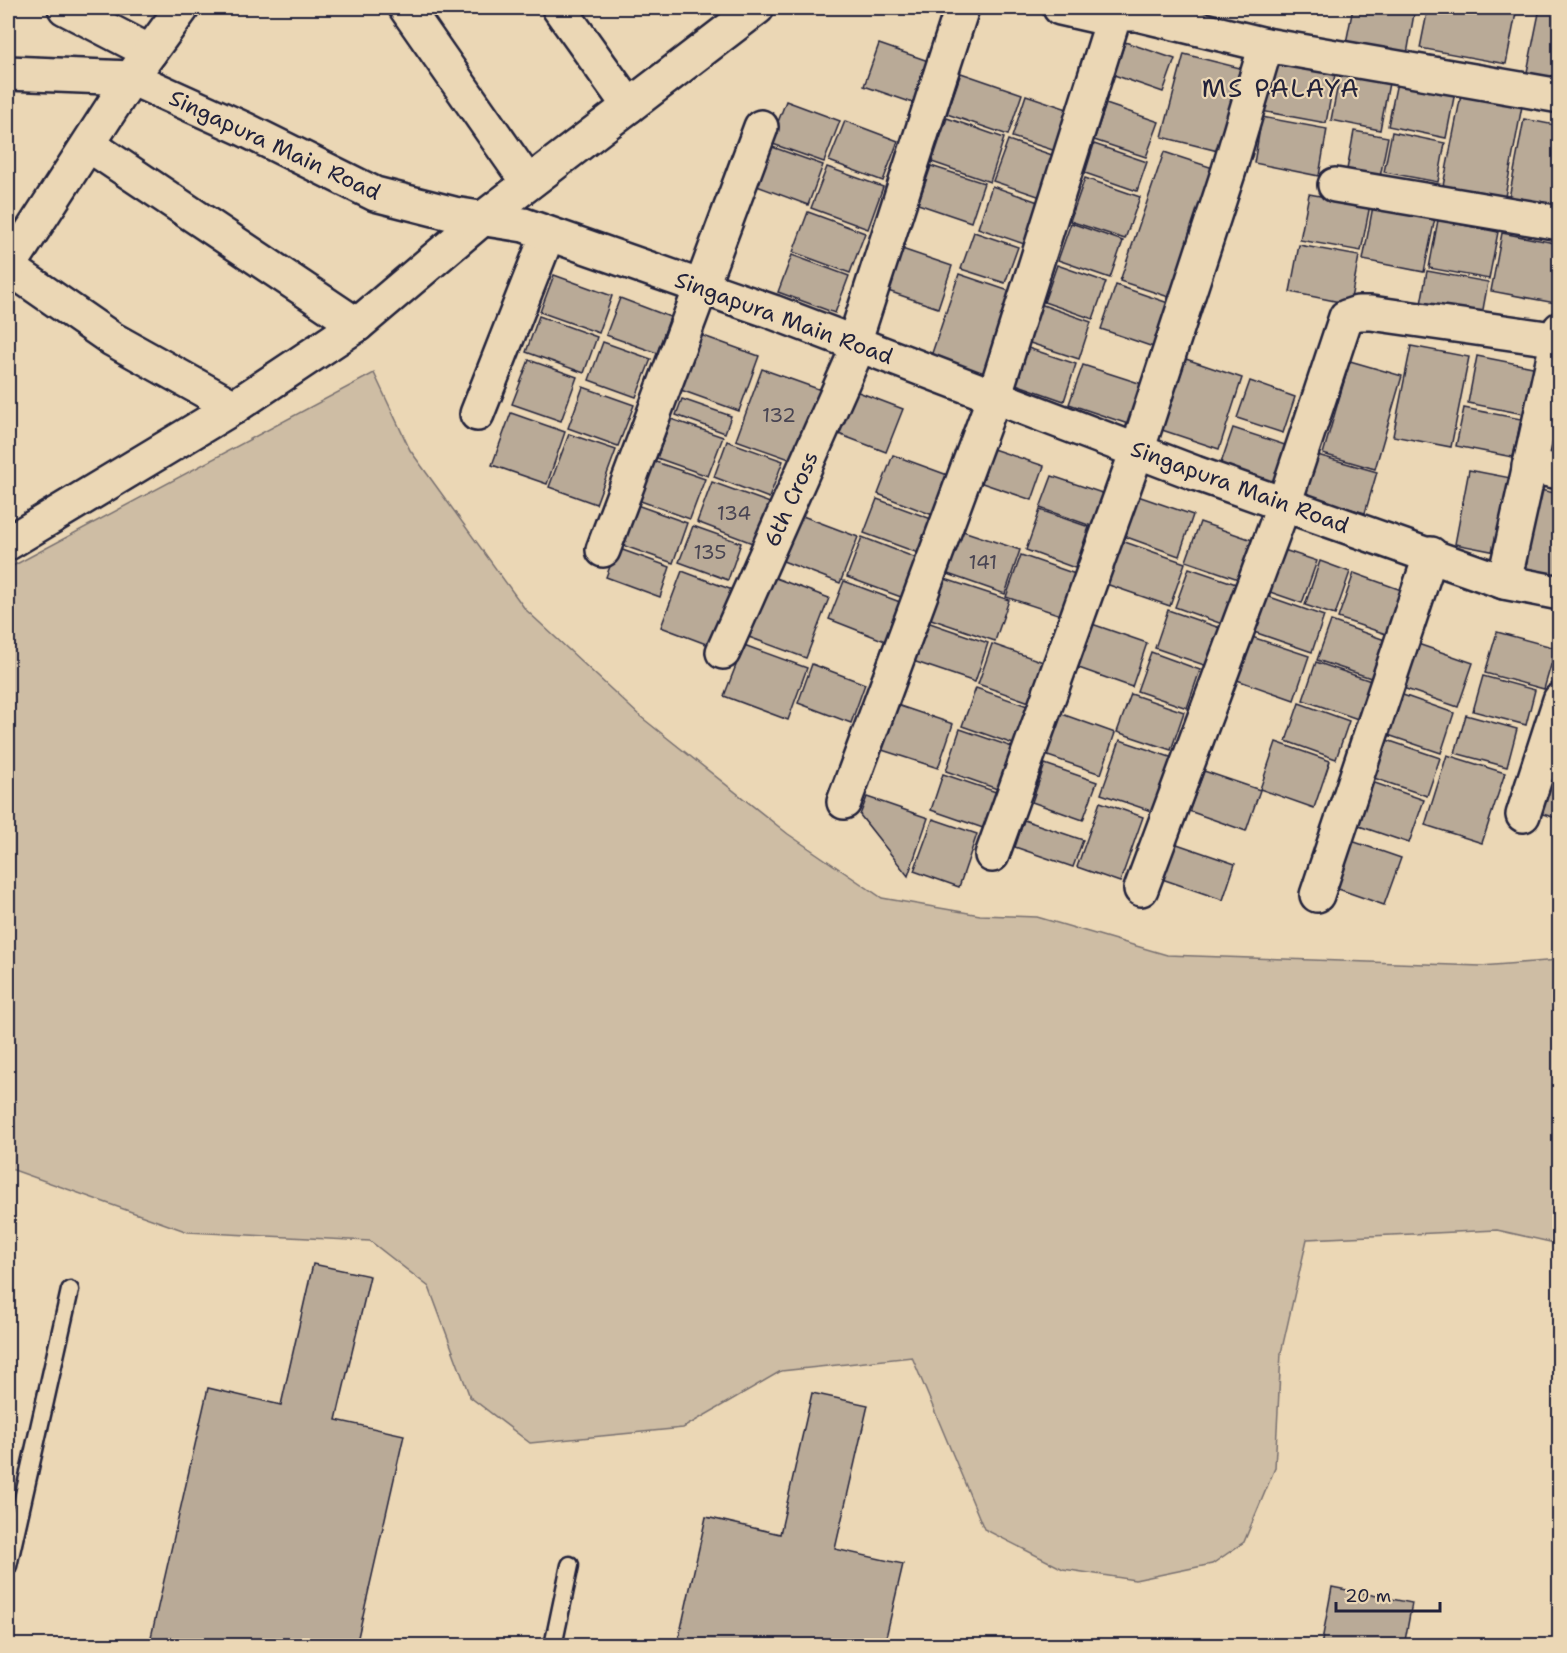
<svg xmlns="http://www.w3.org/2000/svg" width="1567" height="1653" viewBox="0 0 1567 1653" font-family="'Shantell Sans',sans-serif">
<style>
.green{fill:#cebda4;stroke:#787070;stroke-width:1.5}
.building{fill:#b9aa97;stroke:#22223b;stroke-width:1.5}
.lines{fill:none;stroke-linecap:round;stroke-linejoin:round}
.lane-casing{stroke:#22223b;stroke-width:21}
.street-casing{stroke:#22223b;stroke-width:38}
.secondary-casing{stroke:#22223b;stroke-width:38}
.lane{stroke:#ebd7b5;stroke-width:16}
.street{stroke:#ebd7b5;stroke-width:33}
.secondary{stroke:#ebd7b5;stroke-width:33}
.labels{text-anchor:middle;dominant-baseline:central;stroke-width:4.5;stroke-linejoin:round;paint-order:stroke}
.number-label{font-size:20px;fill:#484452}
.street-label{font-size:22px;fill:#22223b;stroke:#ebd7b5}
.quarter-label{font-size:26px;letter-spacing:1.5px;fill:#22223b;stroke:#ebd7b5}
</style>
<rect width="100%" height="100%" fill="#ebd7b5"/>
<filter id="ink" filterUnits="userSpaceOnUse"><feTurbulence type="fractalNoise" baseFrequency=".0167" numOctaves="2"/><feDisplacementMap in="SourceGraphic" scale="12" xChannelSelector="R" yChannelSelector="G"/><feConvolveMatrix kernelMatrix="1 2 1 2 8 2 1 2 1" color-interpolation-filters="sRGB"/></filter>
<g filter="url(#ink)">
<polygon class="green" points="374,373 410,450 525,609 641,717 788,834 882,898 980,915 1037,917 1167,955 1481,966 1559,960 1559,1244 1497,1230 1307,1239 1281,1353 1275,1468 1244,1542 1212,1564 1135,1580 1063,1569 984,1529 912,1357 781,1371 683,1428 530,1443 470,1397 429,1287 370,1241 188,1232 8,1168 9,568"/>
<g class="building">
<polygon points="1353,8 1415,8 1406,60 1345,48"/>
<polygon points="1428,8 1517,8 1506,64 1420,48"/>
<polygon points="1540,8 1560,8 1560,83 1526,77"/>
<polygon points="1125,42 1175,59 1163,92 1114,75"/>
<polygon points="879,44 934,63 919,105 864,86"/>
<polygon points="1184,54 1240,68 1218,151 1162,137"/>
<polygon points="1271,62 1335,74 1326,123 1261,111"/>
<polygon points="961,73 1022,94 1008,135 947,114"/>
<polygon points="1340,74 1389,83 1380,130 1331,120"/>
<polygon points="1397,82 1455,92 1446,138 1388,126"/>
<polygon points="1026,95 1073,111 1059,152 1012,137"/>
<polygon points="1461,95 1522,106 1504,202 1442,191"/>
<polygon points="786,101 840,121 824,162 770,143"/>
<polygon points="1106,104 1159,122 1146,157 1094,140"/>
<polygon points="1262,117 1327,129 1319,176 1254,163"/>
<polygon points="947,118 1004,138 990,182 932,162"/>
<polygon points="1524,119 1560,126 1560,208 1509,198"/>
<polygon points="845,121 898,141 883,181 829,161"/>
<polygon points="1354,131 1388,137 1379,182 1346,175"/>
<polygon points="1392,132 1445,143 1438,182 1384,172"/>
<polygon points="1008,140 1055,156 1041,197 993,181"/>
<polygon points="764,144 823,165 808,205 749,183"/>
<polygon points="1094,144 1147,162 1137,191 1085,173"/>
<polygon points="1164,152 1219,170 1175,299 1120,281"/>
<polygon points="931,166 984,183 971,222 918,204"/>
<polygon points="827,167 883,187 868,229 811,208"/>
<polygon points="1085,178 1140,197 1125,239 1070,221"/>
<polygon points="992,186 1044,204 1030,246 978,228"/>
<polygon points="1309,194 1370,205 1361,251 1300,240"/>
<polygon points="1373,206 1435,218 1424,272 1363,260"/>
<polygon points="808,212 865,233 850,273 793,252"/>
<polygon points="1438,220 1498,232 1489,279 1429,268"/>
<polygon points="1071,223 1123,241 1110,278 1058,260"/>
<polygon points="974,232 1018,247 1005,283 961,269"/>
<polygon points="1502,233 1560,244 1560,280 1555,303 1491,291"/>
<polygon points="1299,245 1359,256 1350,304 1290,292"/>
<polygon points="899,248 952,266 938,308 885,290"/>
<polygon points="792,255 849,276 835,313 778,292"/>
<polygon points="1057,265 1106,282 1093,319 1044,302"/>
<polygon points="1427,271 1488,282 1480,326 1419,315"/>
<polygon points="959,274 1018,294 989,380 930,359"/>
<polygon points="554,275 612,296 599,333 540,312"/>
<polygon points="1116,285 1177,306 1162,350 1101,329"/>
<polygon points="620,298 670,317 657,353 606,335"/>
<polygon points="1040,304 1091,322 1079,359 1027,342"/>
<polygon points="539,316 597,337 584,373 526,352"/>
<polygon points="698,334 759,356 739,411 678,389"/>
<polygon points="603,342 651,359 636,397 589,380"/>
<polygon points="1022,346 1076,364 1064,401 1010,382"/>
<polygon points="1411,346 1469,357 1451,447 1393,436"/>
<polygon points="1477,356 1538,368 1529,415 1468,403"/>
<polygon points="1186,359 1242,378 1219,449 1162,430"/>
<polygon points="529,360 577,377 561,421 512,404"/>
<polygon points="1350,361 1402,376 1375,469 1323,454"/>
<polygon points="1083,365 1142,384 1128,424 1069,404"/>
<polygon points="762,369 821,390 795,461 736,440"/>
<polygon points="1250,381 1295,397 1283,433 1237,418"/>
<polygon points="583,387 634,405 618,446 568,428"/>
<polygon points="853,390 903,409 886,452 836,433"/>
<polygon points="682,399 731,416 725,433 676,415"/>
<polygon points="1464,408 1521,419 1513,457 1456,446"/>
<polygon points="511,413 565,432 547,484 492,465"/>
<polygon points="671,419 723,437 708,476 657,458"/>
<polygon points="1558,425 1560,425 1560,465 1550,463"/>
<polygon points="1233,428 1291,447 1278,486 1220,466"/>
<polygon points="569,434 616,450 596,504 549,487"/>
<polygon points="727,441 783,461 769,498 714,477"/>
<polygon points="993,449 1044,466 1032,500 982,483"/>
<polygon points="1314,454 1377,472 1365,513 1303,495"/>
<polygon points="893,455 953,477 938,517 878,494"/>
<polygon points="653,461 705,479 690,519 638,500"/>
<polygon points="1469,470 1516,479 1501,553 1455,544"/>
<polygon points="1052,476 1111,496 1100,529 1040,508"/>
<polygon points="712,482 770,503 755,544 697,522"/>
<polygon points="1535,489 1560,494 1560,577 1519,569"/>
<polygon points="1135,495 1193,515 1179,556 1121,535"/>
<polygon points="877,499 934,520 921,554 864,533"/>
<polygon points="634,504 687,523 673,563 619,544"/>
<polygon points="1040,510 1089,527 1075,568 1026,550"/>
<polygon points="800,515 858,537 840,583 783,561"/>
<polygon points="1200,522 1261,543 1247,582 1186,561"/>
<polygon points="693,526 741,543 728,580 679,562"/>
<polygon points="960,530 1020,550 1005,594 945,573"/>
<polygon points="862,537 916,558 901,597 847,577"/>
<polygon points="1119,540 1185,563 1170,606 1103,583"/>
<polygon points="617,548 670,567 660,597 606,577"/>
<polygon points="1284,550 1317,561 1302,603 1270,592"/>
<polygon points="1021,555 1084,577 1070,618 1006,597"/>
<polygon points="1320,561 1350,572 1335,615 1305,605"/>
<polygon points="1189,568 1239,585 1225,625 1175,607"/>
<polygon points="682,571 735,591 714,647 661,627"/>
<polygon points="1354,573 1404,591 1389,635 1338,618"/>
<polygon points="770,576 829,598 806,658 746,636"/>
<polygon points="942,578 1009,600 995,641 928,618"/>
<polygon points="844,581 900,602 885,641 829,619"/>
<polygon points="1267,596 1324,616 1312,652 1254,632"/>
<polygon points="1168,610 1220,628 1207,666 1155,648"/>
<polygon points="1331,621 1385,640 1371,678 1317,660"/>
<polygon points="927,622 988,643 975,682 913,661"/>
<polygon points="1092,624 1147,643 1132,687 1076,667"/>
<polygon points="1497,632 1556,648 1544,689 1485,673"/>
<polygon points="1252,637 1309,656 1294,700 1237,680"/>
<polygon points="1415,643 1473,663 1458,707 1400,687"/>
<polygon points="992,644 1049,664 1035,704 978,684"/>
<polygon points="744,645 807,668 788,720 724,696"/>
<polygon points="1151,652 1200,670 1187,708 1137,691"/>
<polygon points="1316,662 1371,681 1358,719 1303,700"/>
<polygon points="812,664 865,684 851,723 798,703"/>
<polygon points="1483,676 1535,690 1526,725 1473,711"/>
<polygon points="976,688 1033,708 1019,746 962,726"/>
<polygon points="1131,694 1184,712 1171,750 1117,732"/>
<polygon points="1400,694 1454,713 1441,753 1385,734"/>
<polygon points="1299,703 1349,721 1336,759 1286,741"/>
<polygon points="897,705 953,724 938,768 882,750"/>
<polygon points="1059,713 1115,733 1101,774 1045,755"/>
<polygon points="1466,715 1517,729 1507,767 1455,753"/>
<polygon points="960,729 1021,750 1006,792 946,771"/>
<polygon points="1384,739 1440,758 1427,796 1371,777"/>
<polygon points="1120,740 1173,758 1154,812 1101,794"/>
<polygon points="1276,742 1330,761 1314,808 1260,789"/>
<polygon points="1447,755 1505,773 1482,843 1425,825"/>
<polygon points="1545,763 1560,767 1560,819 1532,811"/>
<polygon points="1045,764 1097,782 1083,820 1032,802"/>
<polygon points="1204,771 1260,790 1246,831 1189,811"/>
<polygon points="943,774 999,793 986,829 931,810"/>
<polygon points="1369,781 1424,800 1409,843 1353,824"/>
<polygon points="867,797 928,818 908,876 860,815"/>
<polygon points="1100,802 1143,817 1120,882 1077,867"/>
<polygon points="933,819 977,834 959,887 914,871"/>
<polygon points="1024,820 1083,840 1073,867 1015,847"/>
<polygon points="1343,838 1401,858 1384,905 1327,885"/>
<polygon points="1174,843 1235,864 1223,900 1162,879"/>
<polygon points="313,1264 370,1276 336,1420 404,1435 356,1646 149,1646 208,1388 281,1405"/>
<polygon points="812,1393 868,1405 835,1549 903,1564 884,1646 677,1646 706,1517 780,1534"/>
<polygon points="1332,1587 1412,1603 1404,1646 1321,1646"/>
</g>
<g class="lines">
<g class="lane-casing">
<g id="lane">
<polyline points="8,1566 70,1290"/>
<polyline points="553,1646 570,1565"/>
</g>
</g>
<g class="street-casing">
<g id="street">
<polyline points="65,8 150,52"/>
<polyline points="406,8 528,183"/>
<polyline points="559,8 629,106"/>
<polyline points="1060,8 1113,20"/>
<polyline points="89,145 357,325 482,219 757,8"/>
<polyline points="1335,185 1560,223"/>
<polyline points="8,267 112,339 234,407"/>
<polyline points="8,268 131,78 182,8"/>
<polyline points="854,343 962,8"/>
<polyline points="477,414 548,234"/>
<polyline points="1529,466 1560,472"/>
<polyline points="8,543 234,407 357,325"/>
<polyline points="603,550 761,127"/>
<polyline points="1504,582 1560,329"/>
<polyline points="723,652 859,345"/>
<polyline points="844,802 994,397 1113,20 1124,14 1137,14 1266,45"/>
<polyline points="1523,815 1560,700"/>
<polyline points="992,855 1137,451 1229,170 1266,45 1560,96"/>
<polyline points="1141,889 1284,504 1346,317 1358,313 1371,313 1560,340"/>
<polyline points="1317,895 1431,554"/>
</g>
</g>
<g class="secondary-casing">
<polyline id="secondary" points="8,73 131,78 244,129 375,194 454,214 524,225 773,312 1195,473 1504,582 1560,593"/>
</g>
<use href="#lane" class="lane"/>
<use href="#street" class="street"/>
<use href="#secondary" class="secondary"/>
</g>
</g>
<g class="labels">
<g class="number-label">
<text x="779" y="415">132</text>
<text x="734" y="513">134</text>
<text x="710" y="552">135</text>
<text x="983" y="562">141</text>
</g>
<g class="street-label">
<text transform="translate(275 145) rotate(25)">Singapura Main Road</text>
<text transform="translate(784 318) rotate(20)">Singapura Main Road</text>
<text transform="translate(1240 487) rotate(20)">Singapura Main Road</text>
<text transform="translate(791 499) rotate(-66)">6th Cross</text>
</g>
<g class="quarter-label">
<text x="1281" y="87">MS PALAYA</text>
</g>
</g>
<rect width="1567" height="1653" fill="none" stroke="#ebd7b5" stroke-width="30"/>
<rect x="15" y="15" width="1537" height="1623" fill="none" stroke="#22223b" stroke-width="2" filter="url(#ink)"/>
<path d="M1336 1602v9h104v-9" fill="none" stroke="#22223b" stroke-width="3"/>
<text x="1345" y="1602" font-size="18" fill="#22223b" stroke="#ebd7b5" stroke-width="4.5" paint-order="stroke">20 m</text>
</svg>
